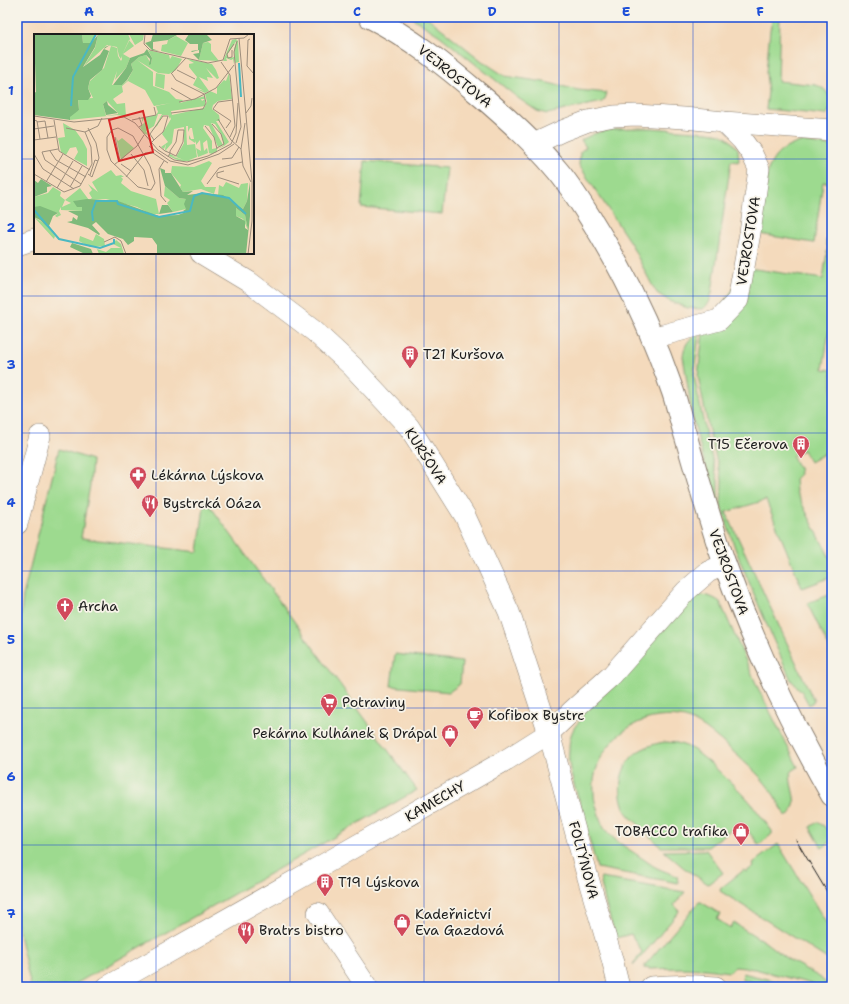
<svg xmlns="http://www.w3.org/2000/svg" width="849" height="1004" viewBox="0 0 849 1004" font-family="'Shantell Sans',sans-serif">
<style>
.green{fill:#9dda8f;stroke:#5c7b56}
.lines{fill:none;stroke-linecap:round;stroke-linejoin:round}
.minor-casing{stroke:#887b6c;stroke-width:22}
.tertiary-casing{stroke:#887b6c;stroke-width:24}
.minor{stroke:#fff;stroke-width:21}
.tertiary{stroke:#fff;stroke-width:22}
.tram{stroke:#1c1c1c;stroke-width:1}
.grid{fill:none;stroke:#1d4ed8;stroke-width:1;stroke-opacity:0.55}
.labels{text-anchor:middle;dominant-baseline:central;stroke-width:3.5;stroke-linejoin:round;paint-order:stroke}
.street-label{font-size:14px;fill:#1c1c1c;stroke:#f7f3e8}
.poi-label{font-size:14px;fill:#1c1c1c;stroke:#f7f3e8;text-anchor:start}
.inset-river{fill:none;stroke:#4ab8c1;stroke-width:2}
.inset-road{fill:none;stroke:#9e8e7c;stroke-width:1}
.view{fill:#d62828;fill-opacity:0.15;stroke:#d62828;stroke-width:2}
.inset-edge{fill:none;stroke:#1c1c1c;stroke-width:2}
.neatline{fill:none;stroke:#1d4ed8;stroke-width:1.5}
.grid-label{font-size:13px;text-anchor:middle;font-weight:bold;fill:#1d4ed8}
</style>
<rect width="100%" height="100%" fill="#f7f3e8"/>
<filter id="ink" filterUnits="userSpaceOnUse"><feTurbulence type="fractalNoise" baseFrequency=".025" numOctaves="2"/><feDisplacementMap in="SourceGraphic" scale="8" xChannelSelector="R" yChannelSelector="G"/><feConvolveMatrix kernelMatrix="1 2 1 2 8 2 1 2 1" color-interpolation-filters="sRGB"/></filter>
<filter id="wash" filterUnits="userSpaceOnUse"><feTurbulence type="fractalNoise" baseFrequency=".012" numOctaves="4" result="noise"/><feDisplacementMap in="SourceGraphic" scale="16" xChannelSelector="R" yChannelSelector="G"/><feGaussianBlur stdDeviation="0.9" result="paint"/><feColorMatrix in="noise" values="0 0 0 0 0 0 0 0 0 0 0 0 0 0 0 0 0 1.4 0 .05"/><feComposite in="paint" operator="in"/></filter>
<g filter="url(#wash)">
<rect width="100%" height="100%" fill="#f4dabc"/>
<g class="green">
<polygon points="411,17 427,17 482,61 505,76 544,82 578,90 607,93 605,99 602,102 547,114 537,111 518,98 440,36"/>
<path d="M 773,17 L 780,17 L 778,81 L 816,85 C 826,88 835,99 830,110 C 829,112 827,113 826,115 L 766,109 L 768,92 L 766,73 L 770,30 Z"/>
<polygon points="19,66 20,92 17,92 17,67"/>
<path d="M 651,128 L 708,132 L 721,134 L 730,140 L 738,149 L 739,162 L 731,161 L 712,292 L 709,303 L 703,309 L 688,308 L 671,302 L 657,293 L 651,283 L 631,244 L 579,165 L 580,152 L 586,147 L 581,140 C 587,137 593,134 599,132 C 614,128 635,128 651,128 Z"/>
<path d="M 800,142 L 832,146 L 832,183 L 823,182 L 814,243 L 759,234 L 768,170 C 775,153 783,148 800,142 Z"/>
<polygon points="365,161 447,168 442,214 361,207"/>
<polygon points="826,240 832,241 832,312 823,369 832,370 832,449 810,462 803,450 792,456 799,468 800,474 795,479 796,492 832,562 832,577 802,588 766,500 726,512 814,701 809,705 802,692 791,680 772,637 736,551 721,506 722,480 710,436 698,376 703,332 748,268 823,279 828,245 826,245"/>
<path d="M 699,334 L 694,375 L 706,435 L 718,481 L 718,505 L 704,461 L 693,420 L 683,356 C 684,346 689,337 699,334 Z"/>
<polygon points="59,449 92,460 90,485 81,538 198,552 205,499 417,790 70,987 31,987 17,925 17,652 23,596"/>
<polygon points="832,594 832,653 807,603"/>
<path d="M 699,595 C 707,595 713,597 720,602 L 758,688 L 798,767 C 796,769 792,770 791,773 C 788,783 798,799 793,808 C 792,811 789,814 788,816 L 786,816 C 779,803 771,789 761,778 C 754,770 745,763 737,755 C 722,742 704,724 685,718 C 676,716 667,716 658,717 C 623,721 590,756 594,793 C 594,798 595,803 597,808 C 598,814 601,822 604,828 C 613,840 627,848 639,856 C 645,860 651,865 657,868 C 663,871 670,873 677,876 L 678,883 L 597,868 C 591,845 585,823 579,800 C 574,784 567,767 569,750 C 569,736 573,726 583,718 L 581,714 L 694,596 Z"/>
<polygon points="395,654 462,662 460,684 449,692 391,686"/>
<path d="M 666,742 L 677,743 L 686,746 L 694,750 L 709,762 L 742,793 L 751,803 L 772,831 L 772,834 L 759,845 L 741,822 L 708,847 L 661,847 C 653,839 645,831 637,823 C 633,820 629,816 626,812 C 616,792 619,764 639,751 C 648,746 656,743 666,742 Z"/>
<polygon points="817,822 824,826 832,835 832,841 822,848 810,827"/>
<polygon points="778,844 832,932 832,962 720,891 721,888 744,870 746,872 754,866 753,863"/>
<polygon points="706,850 723,873 708,884 684,868 664,851"/>
<polygon points="601,878 685,892 674,905 679,910 678,913 634,965 633,964 642,952 631,934 616,938 606,905 600,879"/>
<polygon points="699,902 701,902 720,914 717,919 730,928 734,923 765,942 786,958 821,978 821,979 832,987 823,987 755,969 735,967 729,972 705,969 681,968 649,969 648,967 647,967 645,969 644,968 645,965"/>
<polygon points="743,973 798,987 769,987 742,979"/>
</g>
</g>
<g filter="url(#ink)">
<g class="lines">
<g class="minor-casing">
<g id="minor">
<polyline points="534,144 562,131 588,121 614,116 636,115 684,118 724,122 832,130"/>
<polyline points="17,245 35,239"/>
<polyline points="201,253 249,282 314,331 352,366 409,427 420,444 465,516 509,612 549,733 586,871 612,959 619,987"/>
<polyline points="652,338 719,320 738,300 750,233 759,169 752,154 742,140 724,122"/>
<polyline points="17,524 40,436"/>
<polyline points="318,913 367,987"/>
<polyline points="107,987 314,870 506,760 549,733 572,711 612,675 686,591 708,572 725,564"/>
<path d="M 651,987 C 672,985 695,985 716,987"/>
</g>
</g>
<g class="tertiary-casing">
<path id="tertiary" d="M 370,17 C 410,37 446,66 480,95 C 507,118 534,142 557,170 C 569,184 579,200 589,216 C 624,271 652,331 673,392 C 678,407 681,422 686,437 C 698,479 710,521 724,562 C 753,643 790,721 832,795"/>
</g>
<use href="#minor" class="minor"/>
<use href="#tertiary" class="tertiary"/>
<polyline class="tram" points="796,840 832,900"/>
</g>
</g>
<path class="grid" d="M 156,17 L 156,35M 290,17 L 290,987M 424,17 L 424,987M 559,17 L 559,987M 693,17 L 693,987M 17,159 L 35,159M 253,159 L 832,159M 156,253 L 156,987M 17,296 L 832,296M 17,433 L 832,433M 17,571 L 832,571M 17,708 L 832,708M 17,845 L 832,845"/>
<defs>
<g id="building-pin" transform="scale(0.9)"><path d="M0 17L-7.5 6A9.5 9.5 0 1 1 7.5 6Z" fill="#d1495b" stroke="#f7f3e8"/><path d="M-4-6H4V6H1V3H-1V6H-4ZM-2.5-4.3h1.7v1.8h-1.7ZM.8-4.3h1.7v1.8H.8ZM-2.5-1h1.7V.8h-1.7ZM.8-1h1.7V.8H.8Z" fill="#fff"/></g>
<g id="pharmacy-pin" transform="scale(0.9)"><path d="M0 17L-7.5 6A9.5 9.5 0 1 1 7.5 6Z" fill="#d1495b" stroke="#f7f3e8"/><path d="M-2-6h4v4h4v4h-4v4h-4v-4h-4v-4h4Z" fill="#fff"/></g>
<g id="restaurant-pin" transform="scale(0.9)"><path d="M0 17L-7.5 6A9.5 9.5 0 1 1 7.5 6Z" fill="#d1495b" stroke="#f7f3e8"/><path d="M-5-6h1v4h1v-4h1v4h1v-4h1v5L-1.5 .5V6h-2V.5L-5-1ZM5-6V6H3V1.5H1.5Q1.5-4 5-6Z" fill="#fff"/></g>
<g id="church-pin" transform="scale(0.9)"><path d="M0 17L-7.5 6A9.5 9.5 0 1 1 7.5 6Z" fill="#d1495b" stroke="#f7f3e8"/><path d="M-1.2-6h2.4v3.5h3.3v2.4h-3.3V6h-2.4V-.1h-3.3v-2.4h3.3Z" fill="#fff"/></g>
<g id="supermarket-pin" transform="scale(0.9)"><path d="M0 17L-7.5 6A9.5 9.5 0 1 1 7.5 6Z" fill="#d1495b" stroke="#f7f3e8"/><path d="M-6-5.5h2.5l.6 2H6L4.5 2H-2.5L-4.4-4H-6ZM-1.5 3.2a1.3 1.3 0 1 0 .1 0ZM3 3.2a1.3 1.3 0 1 0 .1 0Z" fill="#fff"/></g>
<g id="cafe-pin" transform="scale(0.9)"><path d="M0 17L-7.5 6A9.5 9.5 0 1 1 7.5 6Z" fill="#d1495b" stroke="#f7f3e8"/><path d="M-5.5-4.5H6V0H3Q3 3.5 0 3.5H-2.5Q-5.5 3.5-5.5 0ZM3-3.2v2h1.7v-2ZM-6 4.5H4V6H-6Z" fill="#fff"/></g>
<g id="shop-pin" transform="scale(0.9)"><path d="M0 17L-7.5 6A9.5 9.5 0 1 1 7.5 6Z" fill="#d1495b" stroke="#f7f3e8"/><path d="M-5-2.5h2.3a2.7 3.5 0 0 1 5.4 0H5L5.5 6h-11ZM-1.5-2.5h3a1.5 2.3 0 0 0-3 0Z" fill="#fff"/></g>
</defs>
<g fill-rule="evenodd">
<use href="#building-pin" x="410" y="354"/>
<use href="#building-pin" x="801" y="444"/>
<use href="#pharmacy-pin" x="138" y="475"/>
<use href="#restaurant-pin" x="150" y="503"/>
<use href="#church-pin" x="65" y="606"/>
<use href="#supermarket-pin" x="329" y="702"/>
<use href="#cafe-pin" x="475" y="715"/>
<use href="#shop-pin" x="450" y="733"/>
<use href="#shop-pin" x="741" y="831"/>
<use href="#building-pin" x="325" y="882"/>
<use href="#shop-pin" x="402" y="922"/>
<use href="#restaurant-pin" x="246" y="930"/>
</g>
<g class="labels">
<g class="street-label">
<text transform="translate(455 76) rotate(39)">VEJROSTOVA</text>
<text transform="translate(748 241) rotate(-81)">VEJROSTOVA</text>
<text transform="translate(426 456) rotate(57)">KURŠOVA</text>
<text transform="translate(729 572) rotate(70)">VEJROSTOVA</text>
<text transform="translate(435 801) rotate(-30)">KAMECHY</text>
<text transform="translate(584 860) rotate(75)">FOLTÝNOVA</text>
</g>
<g class="poi-label">
<text x="423" y="354">T21 Kuršova</text>
<text x="788" y="444" text-anchor="end">T15 Ečerova</text>
<text x="151" y="475">Lékárna Lýskova</text>
<text x="163" y="503">Bystrcká Oáza</text>
<text x="78" y="606">Archa</text>
<text x="342" y="702">Potraviny</text>
<text x="488" y="715">Kofibox Bystrc</text>
<text x="437" y="733" text-anchor="end">Pekárna Kulhánek &amp; Drápal</text>
<text x="728" y="831" text-anchor="end">TOBACCO trafika</text>
<text x="338" y="882">T19 Lýskova</text>
<text x="415" y="914">Kadeřnictví<tspan x="415" dy="16">Eva Gazdová</tspan></text>
<text x="259" y="930">Bratrs bistro</text>
</g>
</g>
<g transform="translate(34 34)">
<rect width="220" height="220" fill="#f4dabc"/>
<path d="M 48,0 L 94,0 L 96,5 L 88,21 L 95,6 L 100,12 L 89,20 L 96,24 L 92,34 L 81,46 L 83,37 L 78,51 L 88,51 L 93,47 L 99,36 L 97,30 L 105,23 L 112,21 L 117,30 L 118,24 L 114,16 L 135,21 L 136,25 L 138,22 L 148,25 L 142,36 L 135,40 L 124,39 L 103,26 L 119,38 L 119,52 L 135,58 L 142,65 L 149,66 L 146,69 L 171,62 L 171,65 L 167,65 L 168,67 L 171,65 L 171,72 L 137,77 L 138,81 L 170,74 L 173,68 L 171,60 L 176,57 L 183,60 L 183,53 L 190,46 L 192,47 L 195,39 L 198,65 L 184,67 L 179,71 L 178,75 L 185,81 L 186,87 L 182,87 L 195,108 L 190,112 L 184,115 L 190,111 L 187,100 L 181,90 L 177,89 L 189,111 L 184,113 L 175,92 L 170,91 L 169,94 L 178,107 L 178,115 L 183,114 L 183,118 L 180,119 L 179,116 L 180,119 L 175,121 L 178,120 L 175,119 L 173,106 L 169,109 L 170,117 L 173,114 L 174,119 L 164,123 L 162,114 L 167,117 L 166,106 L 162,111 L 162,107 L 161,109 L 155,105 L 155,101 L 157,105 L 160,105 L 158,94 L 156,94 L 154,98 L 154,92 L 152,92 L 153,111 L 161,110 L 163,123 L 155,126 L 164,125 L 155,127 L 147,127 L 141,125 L 135,122 L 136,120 L 142,123 L 136,122 L 150,126 L 142,123 L 150,109 L 150,93 L 140,95 L 138,109 L 132,116 L 134,118 L 131,116 L 132,110 L 130,115 L 127,113 L 134,108 L 128,100 L 137,85 L 137,83 L 136,85 L 134,81 L 129,81 L 123,92 L 115,98 L 121,93 L 128,80 L 124,80 L 120,92 L 112,97 L 114,101 L 109,99 L 115,106 L 108,97 L 106,93 L 112,87 L 110,85 L 108,88 L 108,84 L 122,81 L 124,78 L 122,72 L 137,69 L 120,72 L 111,56 L 94,47 L 88,52 L 89,58 L 79,65 L 83,70 L 91,69 L 92,82 L 100,84 L 83,81 L 35,86 L 37,80 L 45,76 L 44,65 L 59,64 L 54,54 L 56,47 L 70,34 L 77,12 L 83,14 L 84,22 L 87,27 L 88,25 L 88,22 L 87,25 L 85,22 L 83,13 L 73,11 L 50,32 L 61,14 L 64,1 L 61,1 L 57,9 L 49,9 ZM 73,67 L 84,79 L 84,80 L 72,82 L 69,70 ZM 95,0 L 110,0 L 109,6 L 101,11 ZM 142,2 L 154,9 L 147,22 L 127,17 L 128,11 L 133,10 L 134,6 ZM 198,6 L 202,5 L 204,7 L 205,28 L 201,29 L 200,15 L 203,6 L 193,21 L 195,24 L 200,23 L 200,30 L 199,25 L 197,26 L 192,24 L 193,27 L 189,27 ZM 174,8 L 177,10 L 177,17 L 185,27 L 165,26 L 169,9 ZM 153,25 L 178,30 L 182,36 L 185,44 L 183,45 L 172,34 L 179,44 L 173,43 L 174,47 L 165,43 L 175,57 L 171,59 L 161,54 L 170,57 L 159,51 L 163,43 L 155,33 L 155,30 L 160,29 ZM 122,39 L 131,41 L 130,55 L 121,52 ZM 29,89 L 41,96 L 49,107 L 53,115 L 53,132 L 40,125 L 44,118 L 42,113 L 36,114 L 32,121 L 27,118 L 24,104 L 31,103 ZM 82,103 L 84,107 L 88,104 L 100,114 L 87,126 ZM 175,127 L 178,129 L 167,147 L 171,153 L 182,153 L 180,160 L 167,155 L 149,158 L 146,153 L 147,151 L 137,139 L 138,132 L 160,133 ZM 77,136 L 82,142 L 87,141 L 90,143 L 87,143 L 89,145 L 87,149 L 97,157 L 122,165 L 125,180 L 117,180 L 103,173 L 72,165 L 40,167 L 48,173 L 48,177 L 27,176 L 27,173 L 25,177 L 27,181 L 23,183 L 26,185 L 21,182 L 24,179 L 0,173 L 0,163 L 14,159 L 19,153 L 27,158 L 26,162 L 31,166 L 28,173 L 37,169 L 31,166 L 46,154 L 55,166 L 58,164 L 55,159 L 58,156 L 54,150 L 64,158 L 58,148 ZM 192,148 L 205,154 L 207,150 L 214,149 L 213,167 L 209,175 L 198,167 L 184,161 L 185,151 L 189,153 ZM 131,152 L 145,164 L 152,165 L 152,175 L 139,178 L 133,169 L 136,166 L 130,162 ZM 202,174 L 211,181 L 214,196 L 209,185 L 202,182 ZM 0,183 L 11,190 L 21,202 L 20,205 ZM 62,200 L 70,205 L 71,212 L 56,213 L 45,207 L 46,202 L 59,207 ZM 82,206 L 87,210 L 90,220 L 65,220 L 63,215 L 72,218 L 77,214 L 87,214 L 79,210 Z" fill="#9dda8f" fill-rule="evenodd"/>
<path d="M 0,0 L 48,0 L 49,9 L 57,9 L 64,1 L 61,13 L 49,33 L 66,21 L 71,13 L 76,11 L 70,15 L 75,17 L 68,36 L 56,46 L 54,54 L 57,62 L 54,66 L 44,66 L 45,76 L 36,83 L 36,86 L 44,87 L 0,81 L 0,59 L 2,58 ZM 119,0 L 141,0 L 143,1 L 134,6 L 119,8 L 119,15 L 125,17 L 118,16 L 111,9 L 117,7 ZM 155,0 L 172,0 L 178,6 L 169,9 L 165,26 L 159,20 L 165,19 L 165,16 L 158,18 L 157,17 L 164,16 L 164,10 L 156,10 L 151,6 ZM 113,15 L 118,24 L 117,30 L 115,31 L 116,25 L 112,21 L 105,23 L 97,30 L 99,36 L 93,46 L 88,51 L 79,51 L 92,34 L 96,24 L 110,19 ZM 73,67 L 74,71 L 84,79 L 72,81 L 69,70 ZM 126,134 L 131,136 L 131,139 L 137,139 L 149,158 L 159,157 L 153,161 L 169,159 L 189,161 L 209,175 L 213,167 L 216,148 L 216,182 L 212,220 L 123,220 L 123,211 L 118,204 L 100,203 L 100,207 L 94,211 L 89,205 L 74,200 L 62,188 L 58,191 L 66,200 L 65,201 L 54,194 L 33,188 L 38,187 L 39,183 L 43,186 L 44,182 L 34,177 L 48,177 L 48,173 L 43,173 L 39,167 L 53,165 L 84,167 L 125,182 L 144,181 L 155,177 L 149,177 L 152,175 L 150,170 L 152,165 L 145,164 L 131,152 ZM 202,174 L 211,181 L 214,196 L 211,194 L 211,187 L 202,182 ZM 7,145 L 18,152 L 13,153 L 13,158 L 0,163 L 0,146 L 4,149 ZM 128,171 L 134,171 L 139,178 L 125,180 ZM 6,172 L 24,179 L 19,182 L 15,192 L 23,202 L 6,186 L 0,183 L 0,173 ZM 38,209 L 57,215 L 59,220 L 51,220 L 36,213 Z" fill="#7eba7a" fill-rule="evenodd"/>
<path class="inset-river" d="M 205,29 L 207,63M 37,72 L 39,43 L 62,0M 0,176 L 25,205 L 66,214 L 80,209 L 80,205M 59,187 L 58,178 L 62,167 L 83,167 L 84,170 L 125,183 L 156,177 L 160,162 L 168,159 L 195,164 L 212,180"/>
<path class="inset-road" d="M 111,0 L 110,10 L 116,16 L 174,29 L 189,26 L 196,5 L 210,4 L 215,0M 205,4 L 218,148 L 218,187 L 214,220M 216,5 L 214,6 L 213,32 L 220,40M 198,16 L 198,23 L 194,24 L 193,20 L 200,10M 187,28 L 196,41 L 201,92 L 196,103M 143,36 L 161,45M 137,40 L 152,24M 138,40 L 142,46 L 170,60M 137,54 L 158,66M 145,68 L 161,65 L 182,54 L 200,31M 137,79 L 169,75 L 172,69 L 170,60M 212,79 L 217,72 L 218,64M 0,82 L 40,88 L 90,83 L 101,89 L 124,116 L 140,126 L 153,128 L 174,122 L 197,110 L 202,99 L 204,69M 184,85 L 197,106 L 207,115M 0,86 L 3,87 L 6,105M 20,86 L 25,117 L 56,136M 98,86 L 122,81 L 120,73M 3,88 L 11,87 L 14,104M 211,89 L 207,115 L 209,132 L 217,148M 178,90 L 187,100 L 190,110 L 183,114M 171,92 L 180,103 L 183,115M 105,93 L 108,91 L 105,83M 32,94 L 51,98M 84,94 L 99,102 L 116,132 L 121,149 L 117,156 L 104,153 L 77,127 L 73,116 L 73,103 L 78,96 ZM 192,94 L 197,87 L 179,75 L 184,68 L 199,66M 0,95 L 20,92M 81,103 L 86,127M 0,106 L 22,103M 202,109 L 207,93 L 200,18 L 203,7M 116,110 L 122,104 L 129,98 L 130,96 L 134,82 L 129,82 L 116,100 L 120,106M 115,112 L 136,127 L 154,131 L 185,120 L 200,110M 125,112 L 131,117 L 136,119 L 142,122 L 149,108 L 150,96 L 144,96 L 142,108 L 136,117 L 136,119 L 134,123M 24,115 L 8,118 L 11,126 L 47,150M 16,117 L 22,126 L 52,143M 0,120 L 9,135 L 40,155M 97,120 L 110,136 L 114,152M 188,125 L 198,124 L 205,113M 130,127 L 125,135 L 127,162 L 132,168M 87,130 L 97,137M 80,131 L 103,112 L 110,101M 190,137 L 183,139 L 183,143 L 205,150M 0,140 L 30,158 L 46,152 L 58,130 L 57,113 L 51,98 L 64,92 L 68,84M 54,140 L 58,143 L 65,124 L 62,109 L 54,94M 56,141 L 61,126 L 64,127M 92,143 L 111,119 L 119,119 L 134,129M 12,148 L 29,120M 173,150 L 185,134 L 208,128M 36,153 L 48,132M 23,154 L 39,127M 70,208 L 81,203 L 87,207 L 92,220"/>
<path class="view" d="M 109,77 L 119,118 L 85,127 L 75,86 Z"/>
<rect width="220" height="220" class="inset-edge"/>
</g>
<rect width="849" height="1004" fill="none" stroke="#f7f3e8" stroke-width="44"/>
<rect x="22" y="22" width="805" height="960" class="neatline"/>
<g class="grid-label">
<text x="89" y="16">A</text>
<text x="223" y="16">B</text>
<text x="357" y="16">C</text>
<text x="492" y="16">D</text>
<text x="626" y="16">E</text>
<text x="760" y="16">F</text>
<text x="11" y="95">1</text>
<text x="11" y="232">2</text>
<text x="11" y="369">3</text>
<text x="11" y="507">4</text>
<text x="11" y="644">5</text>
<text x="11" y="781">6</text>
<text x="11" y="918">7</text>
</g>
</svg>
